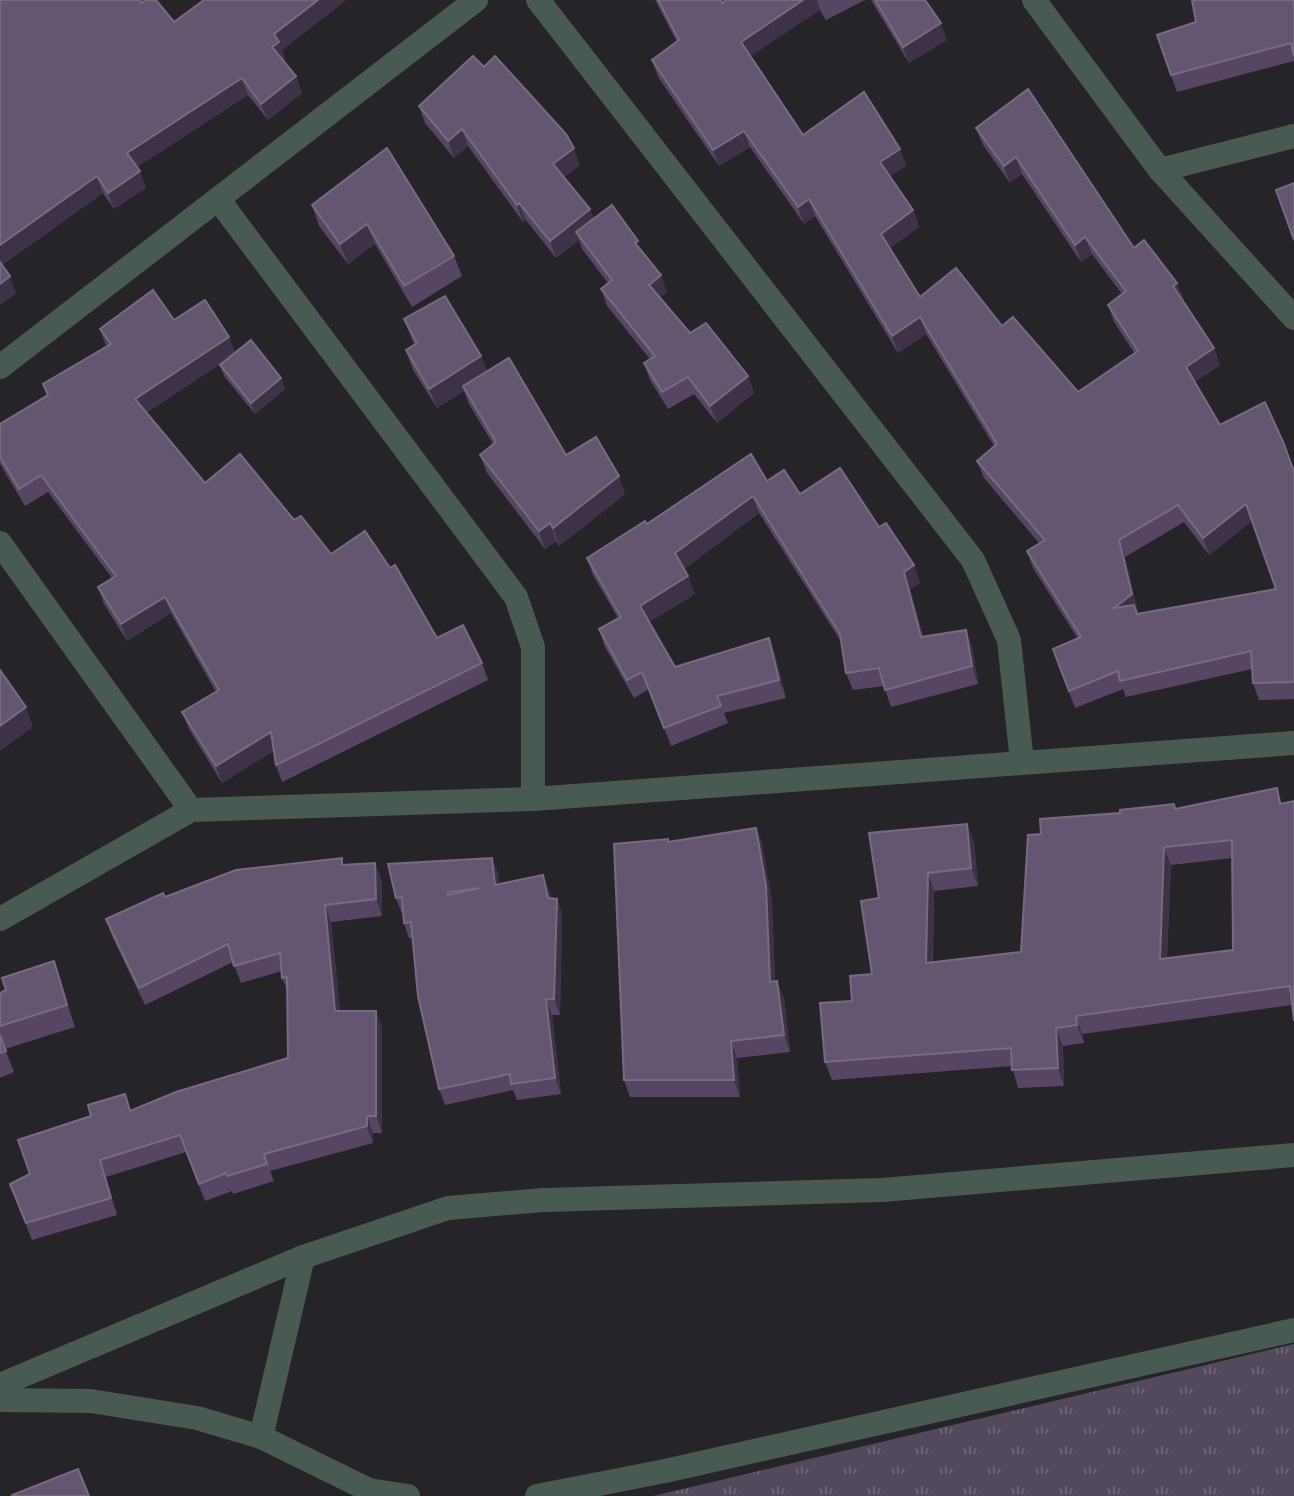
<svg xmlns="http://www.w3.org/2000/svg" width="1294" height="1496" viewBox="0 0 1294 1496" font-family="'Asap Condensed',sans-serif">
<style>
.grass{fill:url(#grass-tufts)}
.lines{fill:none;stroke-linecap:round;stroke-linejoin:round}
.street{stroke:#495a52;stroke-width:24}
.wall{fill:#564664;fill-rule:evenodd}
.shaded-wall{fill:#3d3247}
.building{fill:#645671;stroke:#776b82;stroke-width:2;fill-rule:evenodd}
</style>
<defs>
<pattern id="grass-tufts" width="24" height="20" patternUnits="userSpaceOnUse" patternTransform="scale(2)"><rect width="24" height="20" fill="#53495d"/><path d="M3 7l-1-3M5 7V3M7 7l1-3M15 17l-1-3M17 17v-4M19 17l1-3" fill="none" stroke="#6b6374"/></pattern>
</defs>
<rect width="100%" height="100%" fill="#262429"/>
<polygon class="grass" points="1294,1344 1294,1496 653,1496"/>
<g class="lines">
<g class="street">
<polyline points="538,0 973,560 1009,640 1022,762"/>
<polyline points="1034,0 1160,170 1294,318"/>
<polyline points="1160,170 1294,136"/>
<polyline points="218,199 516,597 533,647 533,799"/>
<polyline points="0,367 476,0"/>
<polyline points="0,543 191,810"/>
<polyline points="0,919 191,810 533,799 1294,743"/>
<polyline points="0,1385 303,1257 448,1208 544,1200 882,1190 1294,1155"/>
<polyline points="0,1400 91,1401 197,1418 261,1437 369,1490 408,1496"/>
<polyline points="261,1437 303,1257"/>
<polyline points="537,1496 665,1471 1294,1330"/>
</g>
</g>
<g class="wall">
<polygon points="0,0 142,3 174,22 204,0 346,0 282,50 285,59 283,60 296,76 302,93 268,120 248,95 137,167 146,188 114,209 103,193 2,265 16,293 0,305"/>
<path d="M 655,0 L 721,0 L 722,3 L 726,0 L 865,0 L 826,20 L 820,10 L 750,56 L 803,135 L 900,149 L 906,166 L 890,176 L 913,210 L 919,227 L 890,248 L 920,297 L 1002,326 L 1078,392 L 1135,354 L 1114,322 L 1108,305 L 1122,294 L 1092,254 L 1081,262 L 1022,174 L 1010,183 L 983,145 L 976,128 L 1134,248 L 1184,299 L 1183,300 L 1214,348 L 1220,365 L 1195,382 L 1220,425 L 1294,472 L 1294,699 L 1259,700 L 1253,683 L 1252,669 L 1126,697 L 1123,689 L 1075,708 L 1053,649 L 1078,639 L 1033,568 L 1027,551 L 1039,543 L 984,478 L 977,461 L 994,446 L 926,334 L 898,353 L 815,216 L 804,224 L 750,147 L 719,166 L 658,77 L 652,60 L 677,42 ZM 1252,521 L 1276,589 L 1138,614 L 1125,557 L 1184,522 L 1209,555 Z"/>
<polygon points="871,0 925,0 947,40 909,63"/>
<polygon points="1294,0 1294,61 1177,92 1157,35"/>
<polygon points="419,106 580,165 564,177 590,209 593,219 643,253 667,292 660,298 690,333 754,393 717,423 694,394 668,409 650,380 644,363 650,359 607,306 601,289 608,283 582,249 579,240 556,258 526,220 523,222 468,146 454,158 425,123"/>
<polygon points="312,205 454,256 462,276 412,307 375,244 348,264 319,226"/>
<polygon points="404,319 481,356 487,371 566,455 625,494 559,546 556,541 545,549 487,473 480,455 493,444 469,404 464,391 437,408 413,370 406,350 414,345"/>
<polygon points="174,320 281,378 285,389 255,414 224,376 220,365 226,360 146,413 205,483 294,520 331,554 437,638 482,663 488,680 282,782 276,765 273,751 222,783 189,729 182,712 216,692 171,613 127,641 104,604 98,587 112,578 48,492 25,506 0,464 0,424 47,395 43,384 106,346 100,329"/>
<polygon points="767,481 879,527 914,565 920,583 910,589 923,636 966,630 972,647 978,684 891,707 884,686 853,690 846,673 842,643 759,513 684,569 695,594 649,622 675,667 775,655 786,698 724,713 728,723 671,746 649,689 634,698 605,647 599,629 618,618 593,575 587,558 647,524"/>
<path d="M 1277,788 L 1282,804 L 1292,1005 L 1082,1034 L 1084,1043 L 1063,1046 L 1064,1086 L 1018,1088 L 1012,1066 L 832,1080 L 825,1062 L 852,1001 L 872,974 L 879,898 L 974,842 L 978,886 L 934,891 L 933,962 L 1021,952 L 1041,834 L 1176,809 ZM 1232,858 L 1233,950 L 1167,958 L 1171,865 Z"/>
<polygon points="756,828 762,844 772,903 775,982 784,998 790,1052 737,1058 740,1097 630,1097 624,1080 669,842"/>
<polygon points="492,858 498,874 499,884 549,891 551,898 557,899 562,914 560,1015 552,1015 561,1094 517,1100 513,1090 445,1105 439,1089 412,938 409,938 404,923 403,914 402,914 396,898"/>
<polygon points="344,865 382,881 382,916 331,922 340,1011 382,1028 382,1133 373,1133 373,1143 270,1171 274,1181 233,1194 232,1191 205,1201 186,1152 106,1177 117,1215 32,1240 10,1184 30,1174 91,1116 125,1094 131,1111 288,1058 287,990 282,978 282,971 241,983 233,962 145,1005 112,936 106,919 165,897"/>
<polygon points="54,961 75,1027 5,1049 14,1072 0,1078 0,993"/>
</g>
<g class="shaded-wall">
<polygon points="318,0 346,0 282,50 285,59 278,63 272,47 274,34"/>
<polygon points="803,0 817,0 820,10 747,59 741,42"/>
<polygon points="941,23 947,40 909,63 903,47"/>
<polygon points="296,76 302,93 268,120 261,104"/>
<polygon points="242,78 248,95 133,170 127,153"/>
<polygon points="462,129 468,146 454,158 448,141"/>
<polygon points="744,131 750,147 719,166 713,150"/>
<polygon points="574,148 580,165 559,180 553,164"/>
<polygon points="900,149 906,166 886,179 880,162"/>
<polygon points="1016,157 1022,174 1010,183 1004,166"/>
<polygon points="140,171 146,188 114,209 108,193"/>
<polygon points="97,176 103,193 0,266 0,245"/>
<polygon points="809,199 815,216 804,224 798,207"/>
<polygon points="519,203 526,220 523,222 517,205"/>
<polygon points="590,209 596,225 576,232 579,240 556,258 550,241"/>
<polygon points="913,210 919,227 887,250 881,234"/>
<polygon points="367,224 375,244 348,264 340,244"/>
<polygon points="1085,237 1092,254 1081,262 1075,245"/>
<polygon points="661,275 667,292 655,302 649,285"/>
<polygon points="10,276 16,293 0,305 0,284"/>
<polygon points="1177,283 1184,299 1179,303 1173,286"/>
<polygon points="920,317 926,334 898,353 892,336"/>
<polygon points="229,337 236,354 141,416 135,399"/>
<polygon points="1214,348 1220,365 1192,384 1186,367"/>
<polygon points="481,356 489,376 463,386 464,391 437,408 429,389"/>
<polygon points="748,376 754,393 717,423 710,406"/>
<polygon points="281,378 285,389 255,414 251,403"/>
<polygon points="619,476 625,494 559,546 553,528"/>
<polygon points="753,496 759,513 682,571 675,553"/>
<polygon points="1246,504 1252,521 1209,555 1203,538"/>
<polygon points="550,523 556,541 545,549 539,531"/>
<polygon points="1119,540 1125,557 1138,611 1137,612 1141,622 1114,608"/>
<polygon points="914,565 920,583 910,589 927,654 921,637 904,572"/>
<polygon points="688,576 695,594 646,624 640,606"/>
<polygon points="165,597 171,613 127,641 121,624"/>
<polygon points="966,630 972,647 978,684 972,666"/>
<polygon points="769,638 775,655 786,698 779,680"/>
<polygon points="26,707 33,727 0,751 0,726"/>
<polygon points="271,732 277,749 222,783 216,766"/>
<polygon points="967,824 974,842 978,886 971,868"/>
<polygon points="756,828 762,844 772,903 776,999 770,982"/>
<polygon points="1164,847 1171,865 1166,977 1160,959"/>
<polygon points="492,858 498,874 501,901 495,885"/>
<polygon points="375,863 382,881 382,916 376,899"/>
<polygon points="928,873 934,891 932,981 926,963"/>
<polygon points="543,875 549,891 553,914 548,898"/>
<polygon points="557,899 562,914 560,1015 554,999"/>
<polygon points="325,905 331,922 342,1028 335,1011"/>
<polygon points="54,961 62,983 75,1027 67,1005"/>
<polygon points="777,981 784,998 790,1052 784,1035"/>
<polygon points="546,999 552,1015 561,1094 555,1078"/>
<polygon points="376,1011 382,1028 382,1133 376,1116"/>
<polygon points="1076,1016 1082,1034 1084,1043 1077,1025"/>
<polygon points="1056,1028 1063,1046 1064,1086 1058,1068"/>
<polygon points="731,1041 737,1058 740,1097 734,1080"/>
<polygon points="367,1116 373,1133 373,1143 367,1126"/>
<polygon points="100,1160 106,1177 117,1215 111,1198"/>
</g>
<g class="building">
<polygon points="0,0 140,0 142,3 145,0 156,0 174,22 204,0 318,0 274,34 279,42 272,47 296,76 261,104 242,78 127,153 140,171 108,193 97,176 0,245"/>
<path d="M 658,0 L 721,0 L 722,3 L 726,0 L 803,0 L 741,42 L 803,135 L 864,92 L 900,149 L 880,162 L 913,210 L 881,234 L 920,297 L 956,268 L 1002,326 L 1013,317 L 1078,392 L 1138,351 L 1108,305 L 1126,291 L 1085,237 L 1075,245 L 1016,157 L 1004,166 L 976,128 L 1028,89 L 1134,248 L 1144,240 L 1177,283 L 1173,286 L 1214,348 L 1186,367 L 1220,425 L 1265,402 L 1284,444 L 1294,472 L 1294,682 L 1253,683 L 1251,651 L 1120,681 L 1118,671 L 1069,691 L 1053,649 L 1081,637 L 1027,551 L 1045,540 L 977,461 L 997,444 L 920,317 L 892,336 L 809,199 L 798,207 L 744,131 L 713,150 L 652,60 L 679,40 ZM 1246,504 L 1276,589 L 1137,614 L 1134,605 L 1114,608 L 1132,594 L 1119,540 L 1178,505 L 1203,538 Z"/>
<polygon points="875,0 925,0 941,23 903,47"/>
<polygon points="1192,0 1294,0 1294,56 1291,43 1171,75 1157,35 1196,22"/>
<polygon points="473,56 484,67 495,56 566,134 574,148 553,164 590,209 550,241 519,203 517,205 462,129 448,141 419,106"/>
<polygon points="387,148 454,256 404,286 367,224 340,244 312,205"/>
<polygon points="1294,183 1294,240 1276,190"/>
<polygon points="612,205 638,241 635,243 661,275 649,285 690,333 706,323 748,376 710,406 688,377 662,392 644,363 655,356 601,289 612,280 576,232"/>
<polygon points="0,262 10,276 0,284"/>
<polygon points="153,290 174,320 205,300 229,337 135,399 205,483 240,454 294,520 301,516 331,554 365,531 390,568 395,565 437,638 463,625 482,663 276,765 271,732 216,766 182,712 219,690 165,597 121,624 98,587 116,576 41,475 19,489 0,457 0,424 48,395 43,384 111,344 100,329"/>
<polygon points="445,296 481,356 429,389 406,350 417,343 404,319"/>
<polygon points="251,340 281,378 251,403 220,365"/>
<polygon points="509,358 566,455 596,437 619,476 553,528 550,523 539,531 480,455 496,442 463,386"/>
<polygon points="751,454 767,481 784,470 800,494 840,468 879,527 886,523 914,565 904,572 921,637 966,630 972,666 885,690 879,668 846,673 840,634 753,496 675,553 688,576 640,606 675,667 769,638 779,680 717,696 721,706 664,728 642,672 627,680 599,629 621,617 587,558 645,521 647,524"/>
<polygon points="0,670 26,707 0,726"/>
<path d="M 1277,788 L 1280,804 L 1294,801 L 1294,1021 L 1290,986 L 1076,1016 L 1077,1025 L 1056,1028 L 1058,1068 L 1012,1070 L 1011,1048 L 825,1062 L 820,1003 L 852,1001 L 850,976 L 872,974 L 861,901 L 879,898 L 869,833 L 967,824 L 971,868 L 928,873 L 926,963 L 1021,952 L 1028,835 L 1041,834 L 1040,819 L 1120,813 L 1120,810 L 1174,804 L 1175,809 ZM 1232,840 L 1233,950 L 1160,959 L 1164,847 Z"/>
<polygon points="756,828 766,886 770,982 777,981 784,1035 731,1041 734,1080 624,1080 614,844 668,839 668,842"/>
<polygon points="342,858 342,865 375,863 376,899 325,905 335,1011 376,1011 376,1116 367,1116 367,1126 264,1154 267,1164 227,1176 226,1173 199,1184 180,1135 100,1160 111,1198 26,1223 10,1184 30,1174 18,1140 91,1116 88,1105 125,1094 130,1111 176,1092 288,1058 287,977 282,978 280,953 234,966 228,944 139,988 106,919 163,893 165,897 236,870"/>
<path d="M 492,858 L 495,885 L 543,875 L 548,898 L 557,899 L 554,999 L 546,999 L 555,1078 L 511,1084 L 510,1074 L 439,1089 L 418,996 L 411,922 L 404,923 L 402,897 L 396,898 L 388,864 ZM 481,888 L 448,895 L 448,892 Z"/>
<polygon points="54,961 67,1005 0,1026 0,993 6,990 2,978"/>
<polygon points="0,1035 6,1051 0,1053"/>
<polygon points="78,1469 89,1496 13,1496 12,1495"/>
</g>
</svg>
